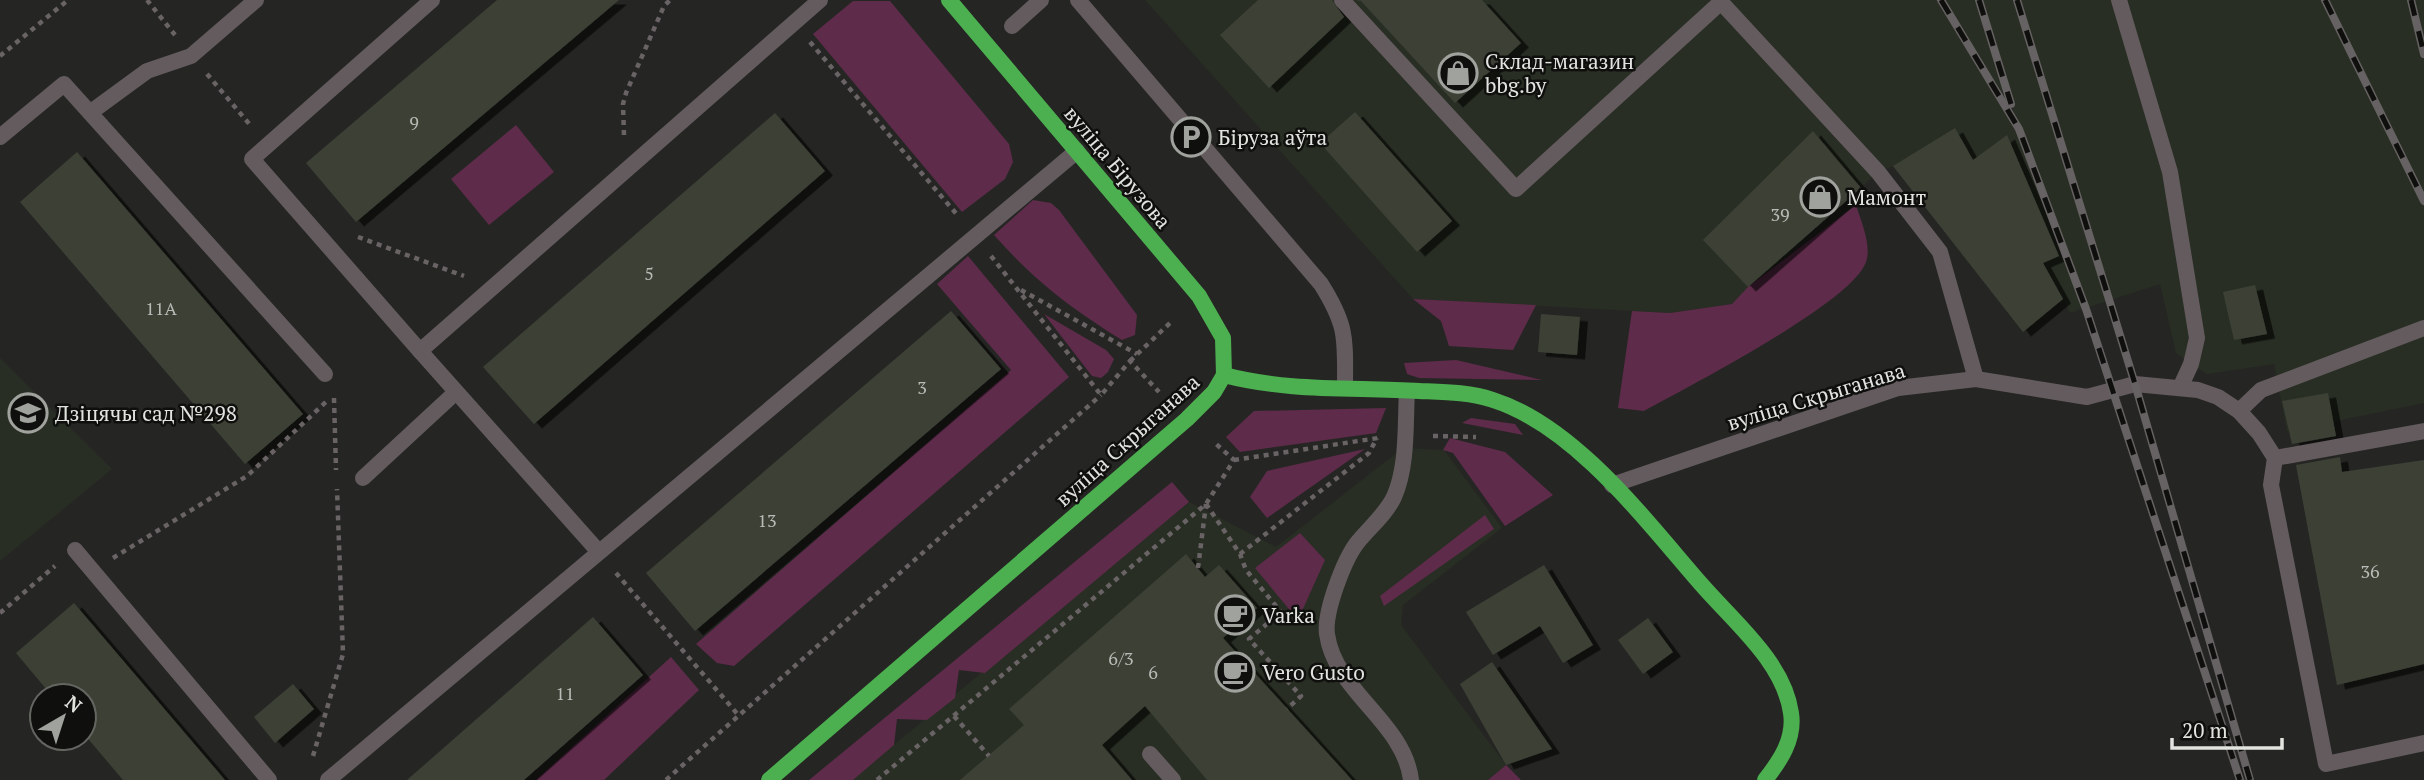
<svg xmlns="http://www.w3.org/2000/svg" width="2424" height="780" viewBox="0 0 2424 780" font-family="'PT Serif',serif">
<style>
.built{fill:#282e23}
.green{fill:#5e2b4a}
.building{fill:#3c4036;filter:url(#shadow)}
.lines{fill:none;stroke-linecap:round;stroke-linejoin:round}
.path{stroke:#696365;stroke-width:4.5;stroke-dasharray:5 5;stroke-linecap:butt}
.lane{stroke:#645b5f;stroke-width:16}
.fast{stroke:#4caf50;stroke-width:16}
.rail-casing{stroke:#666162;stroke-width:8}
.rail{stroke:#0f100d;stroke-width:5;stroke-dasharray:16;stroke-linecap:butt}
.labels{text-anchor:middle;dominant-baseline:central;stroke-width:5;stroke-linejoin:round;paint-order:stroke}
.number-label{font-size:18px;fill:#b8bbb6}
.poi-label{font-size:21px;fill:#e2e4e0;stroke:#0f100d;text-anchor:start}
.street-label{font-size:21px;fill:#e2e4e0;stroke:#0f100d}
</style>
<defs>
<filter id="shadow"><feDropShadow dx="8" dy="4.5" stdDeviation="0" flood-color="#0009"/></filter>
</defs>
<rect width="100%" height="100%" fill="#252623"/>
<g class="built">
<polygon points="1145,0 2424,0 2424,403 2287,431 2274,364 2207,374 2191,364 2176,353 2160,284 2070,313 2063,299 2023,332 1893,166 1878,172 1732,304 1670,313 1413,299"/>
<polygon points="0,358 112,469 0,561"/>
<polygon points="1403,448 1444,450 1502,528 1403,605 1401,625 1506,765 1488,780 851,780 1189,502 1276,547"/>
</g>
<g class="green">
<polygon points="853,1 890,1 1009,144 1013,162 1005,179 962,212 813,34"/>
<polygon points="516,125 554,172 489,225 451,179"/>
<path d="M 1033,200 L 1051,203 L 1059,210 L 1137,315 L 1135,335 L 1122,340 C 1070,308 1035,281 994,235 Z"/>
<path d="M 1856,205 C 1861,221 1872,246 1866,262 C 1852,303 1687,387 1644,411 L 1618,408 L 1632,311 L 1670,313 L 1732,304 L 1748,287 Z"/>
<polygon points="968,256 1069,377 734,666 717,663 696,644 1011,370 937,284"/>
<polygon points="1413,299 1536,305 1513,350 1449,346 1441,321"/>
<polygon points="1044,314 1106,350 1114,359 1108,372 1101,378 1092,376"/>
<polygon points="1456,360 1542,380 1419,378 1407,374 1404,363"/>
<polygon points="1386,408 1376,433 1240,452 1226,437 1254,411"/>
<polygon points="1471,418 1515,424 1523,435 1462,423"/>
<polygon points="1450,438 1505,452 1553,495 1505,526 1453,453 1443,450"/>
<polygon points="1365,449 1267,518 1250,497 1267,471"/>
<polygon points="1172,482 1189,502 985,673 959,670 955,698 927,720 897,719 894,745 853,780 809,780"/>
<polygon points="1485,515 1494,529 1384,606 1380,596"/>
<polygon points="1300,533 1325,560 1298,620 1255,568"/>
<polygon points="671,657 699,690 604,780 536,780"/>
<polygon points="1506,765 1521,780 1488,780"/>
</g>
<g class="building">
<polygon points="497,0 619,0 356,222 306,163"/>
<polygon points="1258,0 1332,0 1344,17 1269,88 1220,35"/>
<polygon points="1356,0 1482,0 1521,43 1455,103 1361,1"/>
<polygon points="1355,112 1452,221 1417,252 1320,143"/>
<polygon points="775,113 825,171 534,424 483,367"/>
<polygon points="1955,128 1973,160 2007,135 2059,256 2043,263 2063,299 2023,332 1893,166"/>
<polygon points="1813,131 1861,188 1748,287 1703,240"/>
<polygon points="77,152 303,414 245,464 20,202"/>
<polygon points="2255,285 2267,334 2234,340 2223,292"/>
<polygon points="951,311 1001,369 695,631 646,573"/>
<polygon points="1541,314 1580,317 1577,355 1538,352"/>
<polygon points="2328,393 2336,436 2292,444 2282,401"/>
<polygon points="2340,457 2342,472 2424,460 2424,664 2337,685 2296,465"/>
<polygon points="1186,554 1205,577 1219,565 1257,608 1223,638 1352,780 1207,780 1145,706 1102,745 1132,780 960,780 1024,725 1009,709"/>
<polygon points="1544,565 1593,645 1563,663 1540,626 1493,655 1466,612"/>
<polygon points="74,603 103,637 225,780 123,780 84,734 84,696 52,696 16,653"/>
<polygon points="593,617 643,675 524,780 407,780"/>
<polygon points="1648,618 1673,652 1643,674 1618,640"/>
<polygon points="1492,662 1552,749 1506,765 1460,684"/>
<polygon points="293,684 314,709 275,743 254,717"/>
</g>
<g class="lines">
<g class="path">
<polyline points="147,0 175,35"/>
<polyline points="810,42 959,217"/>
<polyline points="0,56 68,0"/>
<polyline points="207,74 251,126"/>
<polyline points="624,135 623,104 626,93 664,6 670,0"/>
<polyline points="358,237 464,276"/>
<polyline points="991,256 1101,395 1130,361 1159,392"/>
<polyline points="1021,290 1137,354"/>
<polyline points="1130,361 1172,321"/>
<polyline points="334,398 336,470"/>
<polyline points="1433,436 1476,437"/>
<polyline points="1234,460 1378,438"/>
<polyline points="1206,504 1240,554 1246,570 1281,612 1249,639 1301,696 1287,709"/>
<polyline points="1240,554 1369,453 1377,438"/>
<polyline points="113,558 247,476 328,400"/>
<polyline points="1198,568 1206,504"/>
<polyline points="616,573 740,717"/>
<polyline points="0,613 55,566"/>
<polyline points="954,716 989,756"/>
<polyline points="313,756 343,654 337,489"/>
<polyline points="666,780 1101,395"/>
<polyline points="877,780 1206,504 1234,460 1215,443"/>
</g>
<g class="lane">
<path d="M 1078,0 L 1321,284 C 1348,327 1345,339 1345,388"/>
<polyline points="1342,0 1516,189 1721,2"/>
<polyline points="1719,0 1878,172 1940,252 1976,379"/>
<polyline points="2119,0 2170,172 2197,338 2191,364 2180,388"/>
<polyline points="1012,26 1041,0"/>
<polyline points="91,112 147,71 191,56 256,0"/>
<polyline points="0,137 64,84 325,374"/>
<polyline points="420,351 252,159 432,0"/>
<path d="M 1407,391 C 1405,425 1408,465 1394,497 C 1386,514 1369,528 1357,543 C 1344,560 1324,612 1327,634 C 1335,692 1404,722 1411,780"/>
<polyline points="2239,411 2261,390 2424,328"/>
<polyline points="2275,458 2271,485 2326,764 2424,743"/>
<polyline points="363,478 456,392"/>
<polyline points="1612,485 1898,388 1976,379 2087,397 2135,384 2198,390 2218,397 2239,411 2259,433 2275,458 2424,431"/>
<polyline points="75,550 269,780"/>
<polyline points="598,551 420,351 820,0"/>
<polyline points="1150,754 1173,780"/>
<polyline points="328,780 1077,151"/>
</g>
<g class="fast">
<polyline points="949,0 1199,296 1223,338 1224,375"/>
<path d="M 1224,375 C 1289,392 1353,387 1419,391 C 1443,392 1469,392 1493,400 C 1575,426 1646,521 1701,584 C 1733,621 1784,662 1791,713 C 1795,739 1780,761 1765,780"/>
<polyline points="769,780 1187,419 1214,392 1224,375"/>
</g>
<g class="rail-casing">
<g id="rail">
<polyline points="1941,0 2019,129 2086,309 2240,780"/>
<polyline points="1979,0 2011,104"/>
<polyline points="2017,0 2135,384 2250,780"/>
<polyline points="2325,0 2424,201"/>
<polyline points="2411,0 2424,54"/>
</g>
</g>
<use href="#rail" class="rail"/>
</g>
<defs>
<g id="shop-ring" transform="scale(2.0125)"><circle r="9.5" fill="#0f100d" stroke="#a0a29e" stroke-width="1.5"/><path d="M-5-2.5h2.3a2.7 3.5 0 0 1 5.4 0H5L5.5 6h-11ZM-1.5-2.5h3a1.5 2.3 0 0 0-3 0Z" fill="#a0a29e"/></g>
<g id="parking-ring" transform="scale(2.0125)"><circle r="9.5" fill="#0f100d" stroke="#a0a29e" stroke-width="1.5"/><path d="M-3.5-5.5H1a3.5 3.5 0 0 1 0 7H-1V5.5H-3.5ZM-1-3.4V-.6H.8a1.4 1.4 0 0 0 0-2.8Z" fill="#a0a29e"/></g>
<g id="school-ring" transform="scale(2.0125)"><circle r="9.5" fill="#0f100d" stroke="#a0a29e" stroke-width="1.5"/><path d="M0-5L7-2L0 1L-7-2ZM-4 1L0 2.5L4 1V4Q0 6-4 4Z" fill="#a0a29e"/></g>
<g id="cafe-ring" transform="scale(2.0125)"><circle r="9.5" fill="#0f100d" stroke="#a0a29e" stroke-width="1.5"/><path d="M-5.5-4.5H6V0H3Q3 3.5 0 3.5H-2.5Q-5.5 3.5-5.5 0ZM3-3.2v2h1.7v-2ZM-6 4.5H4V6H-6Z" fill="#a0a29e"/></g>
</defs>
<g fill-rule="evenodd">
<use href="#shop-ring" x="1458" y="73"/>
<use href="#parking-ring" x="1191" y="137"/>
<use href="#shop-ring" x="1820" y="197"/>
<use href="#school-ring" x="28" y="413"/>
<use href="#cafe-ring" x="1235" y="615"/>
<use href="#cafe-ring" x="1235" y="672"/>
</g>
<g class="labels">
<g class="number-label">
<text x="414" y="122">9</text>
<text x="1780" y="214">39</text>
<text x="649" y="273">5</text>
<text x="161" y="308">11А</text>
<text x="922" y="387">3</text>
<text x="767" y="520">13</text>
<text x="2370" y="571">36</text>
<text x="1121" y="658">6/3</text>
<text x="1153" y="672">6</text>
<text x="565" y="693">11</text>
</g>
<g class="poi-label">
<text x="1485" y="61">Склад-магазин<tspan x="1485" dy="24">bbg.by</tspan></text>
<text x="1218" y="137">Біруза аўта</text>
<text x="1847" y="197">Мамонт</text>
<text x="55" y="413">Дзіцячы сад №298</text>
<text x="1262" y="615">Varka</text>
<text x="1262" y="672">Vero Gusto</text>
</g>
<g class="street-label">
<text transform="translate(1118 167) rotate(50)">вуліца Бірузова</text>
<text transform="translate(1816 396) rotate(-17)">вуліца Скрыганава</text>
<text transform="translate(1127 440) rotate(-42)">вуліца Скрыганава</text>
</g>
</g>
<g transform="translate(63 717) rotate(39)"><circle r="33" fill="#0f100d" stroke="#636561" stroke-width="2"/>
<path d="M0-5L12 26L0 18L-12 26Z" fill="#a0a29e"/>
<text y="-10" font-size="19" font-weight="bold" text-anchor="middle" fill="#e2e4e0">N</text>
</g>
<path d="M2172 738v10h110v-10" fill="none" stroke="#e2e4e0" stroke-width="3.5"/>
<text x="2182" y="738" font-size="21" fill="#e2e4e0" stroke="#0f100d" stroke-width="5" paint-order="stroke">20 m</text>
</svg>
